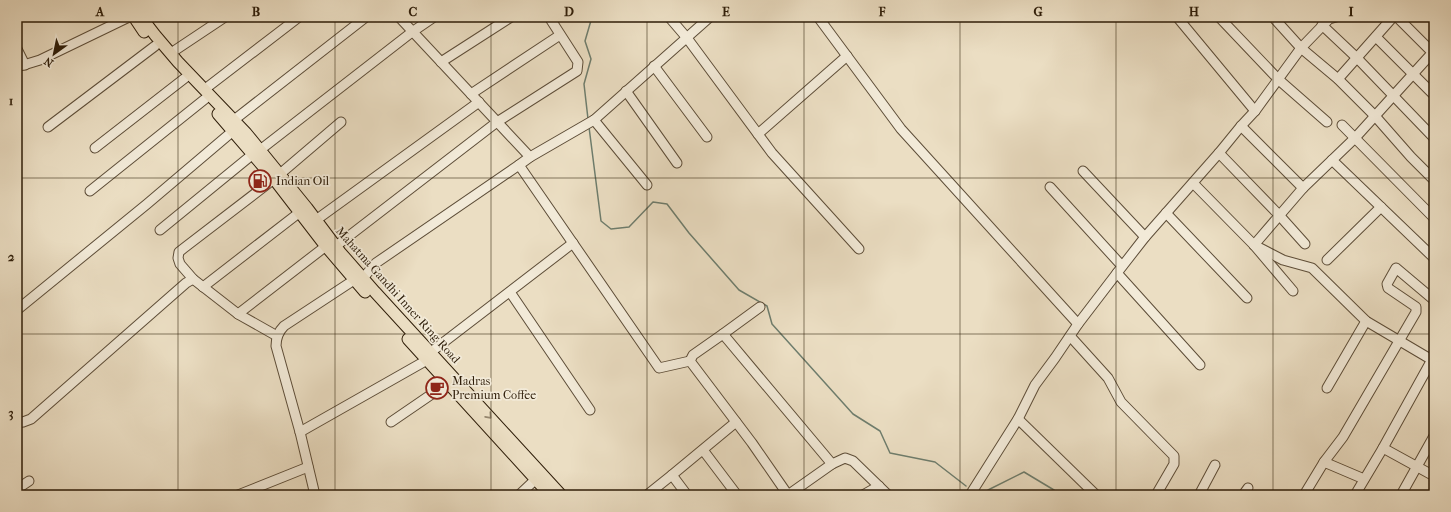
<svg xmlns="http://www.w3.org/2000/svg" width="1451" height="512" viewBox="0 0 1451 512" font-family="'IM FELL French Canon',serif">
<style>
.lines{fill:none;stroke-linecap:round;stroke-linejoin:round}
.stream{stroke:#6e7d6d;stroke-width:1.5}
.minor-casing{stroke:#5d4d38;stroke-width:11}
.major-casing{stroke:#2e1d09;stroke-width:13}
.minor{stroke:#f2ead8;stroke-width:9}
.major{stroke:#ebdec3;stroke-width:11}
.oneway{stroke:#96876f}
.grid{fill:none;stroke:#2e1d09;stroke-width:1;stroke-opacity:0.55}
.labels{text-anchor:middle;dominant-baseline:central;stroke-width:3.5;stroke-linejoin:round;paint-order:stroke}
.poi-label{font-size:12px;fill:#2e1d09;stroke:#f2ead8;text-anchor:start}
.street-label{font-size:12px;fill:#2e1d09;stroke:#f2ead8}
.neatline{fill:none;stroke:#2e1d09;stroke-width:1.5}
.grid-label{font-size:13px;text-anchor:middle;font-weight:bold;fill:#2e1d09}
</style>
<rect width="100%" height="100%" fill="#ebdec3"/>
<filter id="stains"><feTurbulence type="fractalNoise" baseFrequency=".005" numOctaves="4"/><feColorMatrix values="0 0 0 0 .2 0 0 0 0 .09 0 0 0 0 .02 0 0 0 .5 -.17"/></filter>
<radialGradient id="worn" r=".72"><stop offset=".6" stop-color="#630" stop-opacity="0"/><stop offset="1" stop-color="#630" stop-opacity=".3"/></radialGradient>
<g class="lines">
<g class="stream">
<polyline points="588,119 584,84 591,59 585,41 592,17"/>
<polyline points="589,127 601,221 611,229 629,227 653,202 667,204 689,233 739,290 767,306 772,324 853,414 880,431 890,453 935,462 966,486"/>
<polyline points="988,490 1024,472 1054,490 1057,495"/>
</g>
<g class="minor-casing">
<g id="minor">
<polyline points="399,17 530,157"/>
<polyline points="669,17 687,38 772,153 859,249"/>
<polyline points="818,17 901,129 1078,324"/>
<polyline points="1177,17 1255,111"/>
<polyline points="1219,17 1279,80 1327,122"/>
<polyline points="1273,17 1301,48 1338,79 1375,116 1411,157 1434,180"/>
<polyline points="1397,17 1434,54"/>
<polyline points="1322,25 1357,58 1434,138"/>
<polyline points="1376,37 1434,95"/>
<polyline points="17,49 25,65"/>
<polyline points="171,53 225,17"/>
<polyline points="441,62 511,17"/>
<polyline points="654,66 707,137"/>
<polyline points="17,67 40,60 129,17"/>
<polyline points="1338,79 1393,17"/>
<polyline points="205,89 299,17"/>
<polyline points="626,91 677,163"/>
<polyline points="471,94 560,35"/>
<polyline points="234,120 366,17"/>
<polyline points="594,120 647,185"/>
<polyline points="1342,125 1434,218"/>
<polyline points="1241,126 1303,188"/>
<polyline points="48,127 155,46"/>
<polyline points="758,134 847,56"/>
<polyline points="95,148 185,78"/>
<polyline points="260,150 412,32 434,17"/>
<polyline points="1219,153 1279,215 1305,244"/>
<polyline points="1332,160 1434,258"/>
<polyline points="1083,171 1145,237"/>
<polyline points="280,174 341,122"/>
<polyline points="274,179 184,248 179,252 178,258 180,264 193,279 238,314 277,336"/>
<polyline points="1193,183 1254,245 1293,291"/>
<polyline points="1050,187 1122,266"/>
<polyline points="90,191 205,99"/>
<polyline points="1166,213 1247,298"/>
<polyline points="316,220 479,102"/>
<polyline points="160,230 253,154"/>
<polyline points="1254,245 1303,188 1355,138 1433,52"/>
<polyline points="1254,245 1283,260 1312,268 1366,321 1432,360"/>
<polyline points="336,246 497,122 577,71 578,62 549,17"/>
<polyline points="1327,260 1381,207"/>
<polyline points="1117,273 1200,365"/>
<polyline points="363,278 376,263 519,165"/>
<polyline points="203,287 300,212"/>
<polyline points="510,292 590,410"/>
<polyline points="760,307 723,334 693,355 690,361 752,443 788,495"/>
<polyline points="17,310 147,204 233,131"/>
<polyline points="238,314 326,246"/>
<polyline points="723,334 832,464"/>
<polyline points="1070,336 1108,378 1121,402 1174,456 1174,464 1156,495"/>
<polyline points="431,352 573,243"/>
<polyline points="1434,356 1383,448 1434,476"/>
<polyline points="690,361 659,368 519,165 530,157 594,120 710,17"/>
<polyline points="1327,388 1366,321"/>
<polyline points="1018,419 1096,495"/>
<polyline points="391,422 448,383"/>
<polyline points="17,423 23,422 31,419 186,283 193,279"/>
<polyline points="300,432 427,360"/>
<polyline points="703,450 737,495"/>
<polyline points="1324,462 1343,437 1416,312 1416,307 1388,288 1387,284 1396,268 1434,300"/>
<polyline points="672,475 736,422"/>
<polyline points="17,489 29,481"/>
<polyline points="238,495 308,467"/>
<path d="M 315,495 L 300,432 L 276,346 C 276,338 278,332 284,326 L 354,280"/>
<polyline points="519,495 536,479"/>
<polyline points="647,495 672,475 687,495"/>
<polyline points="788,495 832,464 845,458 853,461 888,495"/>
<polyline points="863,495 879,486"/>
<polyline points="970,495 1018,419 1035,385 1055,358 1078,324 1117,273 1145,237 1219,153 1241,126 1255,111 1301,48 1329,19 1336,17"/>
<polyline points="1199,495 1215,465"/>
<polyline points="1243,495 1248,488"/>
<polyline points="1304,495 1324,462 1364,479"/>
<polyline points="1355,495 1383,448"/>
<polyline points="1401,495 1434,436"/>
</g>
</g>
<g class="major-casing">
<g id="major">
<polyline points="134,17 144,32"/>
<polyline points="143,17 145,22 155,35 178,62 246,133 307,208 340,252 375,292 561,495"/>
<polyline points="218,114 274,179 324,244 365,292"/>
<polyline points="408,339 550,495"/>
</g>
</g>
<use href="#minor" class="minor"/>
<use href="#major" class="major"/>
</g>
<defs><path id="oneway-chevron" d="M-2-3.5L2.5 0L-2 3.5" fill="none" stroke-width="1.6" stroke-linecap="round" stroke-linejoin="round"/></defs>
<use class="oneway" href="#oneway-chevron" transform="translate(489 416) rotate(48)"/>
<path class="grid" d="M 178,17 L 178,495M 335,17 L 335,495M 491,17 L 491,495M 647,17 L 647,495M 804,17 L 804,495M 960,17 L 960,495M 1116,17 L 1116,495M 1273,17 L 1273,495M 17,178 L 1434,178M 17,334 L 1434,334"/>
<defs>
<g id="fuel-ring" transform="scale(1.15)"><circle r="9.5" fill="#f2ead8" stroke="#8f2418" stroke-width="1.5"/><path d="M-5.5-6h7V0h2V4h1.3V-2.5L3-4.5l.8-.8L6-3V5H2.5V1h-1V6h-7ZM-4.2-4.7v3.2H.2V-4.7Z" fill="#8f2418"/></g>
<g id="cafe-ring" transform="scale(1.15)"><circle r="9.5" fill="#f2ead8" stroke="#8f2418" stroke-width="1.5"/><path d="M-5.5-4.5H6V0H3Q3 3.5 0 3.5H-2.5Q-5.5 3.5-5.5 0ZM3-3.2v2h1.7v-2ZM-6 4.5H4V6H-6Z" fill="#8f2418"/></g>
</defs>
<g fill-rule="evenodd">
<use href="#fuel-ring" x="260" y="181"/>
<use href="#cafe-ring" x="437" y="388"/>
</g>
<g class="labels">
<g class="poi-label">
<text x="276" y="181">Indian Oil</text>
<text x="452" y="381">Madras<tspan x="452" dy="14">Premium Coffee</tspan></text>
</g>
<g class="street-label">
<text transform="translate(398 295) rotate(48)">Mahatma Gandhi Inner Ring Road</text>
</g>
</g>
<rect width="1451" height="512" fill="none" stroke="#ebdec3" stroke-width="44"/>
<g transform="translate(54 54) rotate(213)" stroke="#f2ead8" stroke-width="3" paint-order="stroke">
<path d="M0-3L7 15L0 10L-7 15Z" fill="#2e1d09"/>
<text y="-6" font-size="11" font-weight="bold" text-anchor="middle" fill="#2e1d09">N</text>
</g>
<rect x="22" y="22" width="1407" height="468" class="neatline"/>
<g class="grid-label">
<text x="100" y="16">A</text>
<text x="256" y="16">B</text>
<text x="413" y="16">C</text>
<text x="569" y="16">D</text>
<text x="726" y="16">E</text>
<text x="882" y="16">F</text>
<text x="1038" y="16">G</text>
<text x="1194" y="16">H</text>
<text x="1351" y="16">I</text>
<text x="11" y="105">1</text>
<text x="11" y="261">2</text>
<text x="11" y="417">3</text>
</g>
<rect width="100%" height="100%" filter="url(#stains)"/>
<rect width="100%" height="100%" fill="url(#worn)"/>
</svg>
